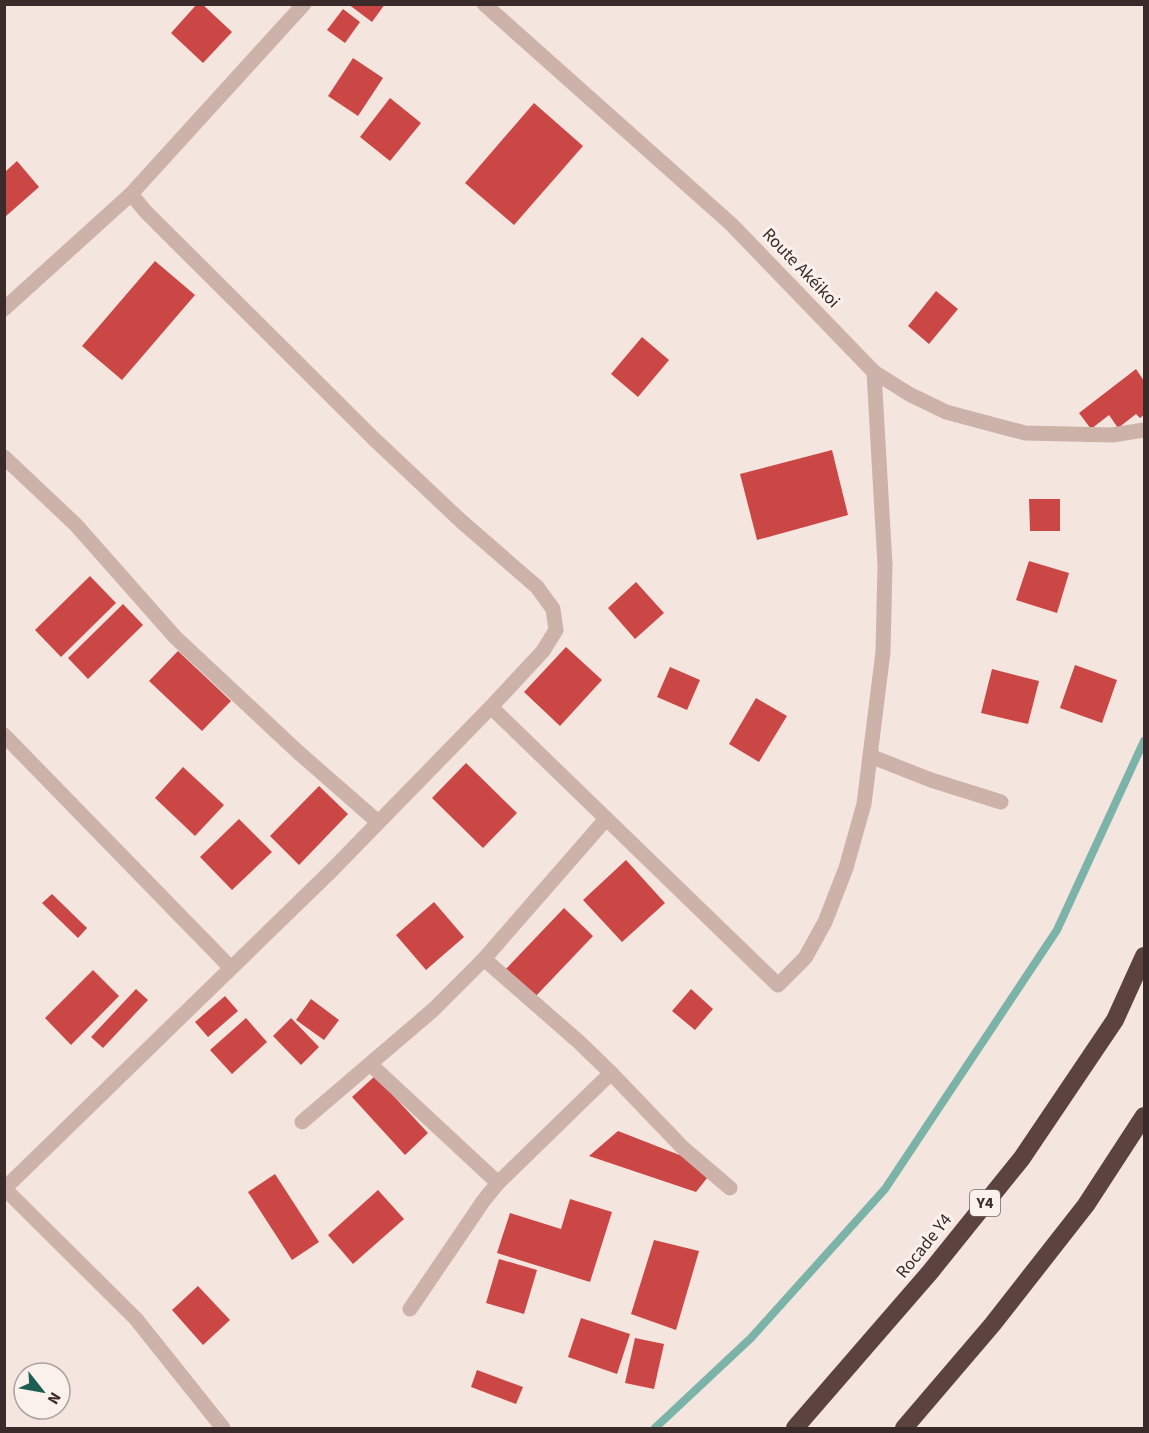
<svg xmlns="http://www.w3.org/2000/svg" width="1149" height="1433" viewBox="0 0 1149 1433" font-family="'Source Sans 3',sans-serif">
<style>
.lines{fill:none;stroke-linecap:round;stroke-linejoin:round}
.stream{stroke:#7cb3a8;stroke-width:8}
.building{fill:#cb4746}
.minor{stroke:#cdb2aa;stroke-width:15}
.highway{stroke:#5c4340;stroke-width:18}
.labels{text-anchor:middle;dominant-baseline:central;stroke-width:6;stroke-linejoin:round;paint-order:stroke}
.shield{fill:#fbf1ec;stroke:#746664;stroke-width:1.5}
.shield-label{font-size:16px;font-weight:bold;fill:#3a2b2a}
.street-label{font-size:18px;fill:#3a2b2a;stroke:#fbf1ec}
</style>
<rect width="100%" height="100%" fill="#f4e5df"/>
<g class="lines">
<polyline class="stream" points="655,1428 751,1338 885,1189 1057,930 1144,741"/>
</g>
<g class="building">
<polygon points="197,4 202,4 232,32 203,63 171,33"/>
<polygon points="348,4 385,4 372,22"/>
<polygon points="343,9 360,22 345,43 327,30"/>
<polygon points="353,58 383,78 358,116 328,96"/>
<polygon points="390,98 421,123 390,161 360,137"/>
<polygon points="534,103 583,146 514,225 465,183"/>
<polygon points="17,161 39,187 5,217 5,172"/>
<polygon points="155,261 195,295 122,380 82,346"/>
<polygon points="936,291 958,309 929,344 908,326"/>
<polygon points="642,337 669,360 638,397 611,374"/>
<polygon points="1136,369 1144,381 1144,415 1140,418 1136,414 1118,428 1109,415 1091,429 1079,413"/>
<polygon points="832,450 848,515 757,540 740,474"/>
<polygon points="1029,499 1060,499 1060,531 1030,531"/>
<polygon points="1029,561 1069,573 1057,613 1016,600"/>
<polygon points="90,576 116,603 61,657 35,630"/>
<polygon points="636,582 664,613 635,639 608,608"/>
<polygon points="123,604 143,625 88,679 68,658"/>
<polygon points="566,647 602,680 560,726 524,692"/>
<polygon points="178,651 231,701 202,731 149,681"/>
<polygon points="1075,665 1117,680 1102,723 1060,708"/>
<polygon points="670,667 700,680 687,710 657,697"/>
<polygon points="992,669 1039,681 1028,724 981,713"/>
<polygon points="756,698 787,716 759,762 729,744"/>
<polygon points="466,763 517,813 483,848 432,798"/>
<polygon points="183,767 224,805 195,836 155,798"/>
<polygon points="319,786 348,814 299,865 270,836"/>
<polygon points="239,819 272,852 232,890 200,857"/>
<polygon points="626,860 665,903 622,942 583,900"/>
<polygon points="52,894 87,928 78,938 42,903"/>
<polygon points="434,902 464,937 426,970 396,935"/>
<polygon points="564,908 593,936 534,998 505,970"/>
<polygon points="93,970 119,996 71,1045 45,1018"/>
<polygon points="136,989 148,1000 103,1048 91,1037"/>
<polygon points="691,989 713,1009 695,1030 672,1011"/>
<polygon points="225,996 238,1011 208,1037 195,1022"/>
<polygon points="311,999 339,1020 324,1040 296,1020"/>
<polygon points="246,1018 267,1042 232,1074 210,1050"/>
<polygon points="291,1018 319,1047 301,1065 273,1036"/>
<polygon points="375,1076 428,1133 405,1155 352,1097"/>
<polygon points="618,1131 682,1156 707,1178 696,1192 589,1156"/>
<polygon points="275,1174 319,1242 292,1260 248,1192"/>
<polygon points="378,1190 404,1219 353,1264 328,1235"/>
<polygon points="570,1199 612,1212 590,1282 497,1253 510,1213 561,1229"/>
<polygon points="654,1240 699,1251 676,1330 631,1314"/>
<polygon points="499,1259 537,1270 524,1314 486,1303"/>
<polygon points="198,1286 230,1320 203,1345 172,1310"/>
<polygon points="581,1318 630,1334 617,1374 568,1357"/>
<polygon points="635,1338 664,1344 654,1389 625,1383"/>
<polygon points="477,1370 523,1387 516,1404 471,1387"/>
</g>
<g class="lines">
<g class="minor">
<polyline points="484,4 731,224 874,372 909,394 946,412 1025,433 1112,435 1144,430"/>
<polyline points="4,309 131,194 304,4"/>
<polyline points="4,457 76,525 175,637 298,752 378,822"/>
<polyline points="491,707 778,985 805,958 825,922 846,868 864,804 883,652 885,565 874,372"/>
<polyline points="4,735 230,967"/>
<polyline points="870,756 931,780 1001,802"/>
<polyline points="484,959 579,1042 611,1073 683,1148 730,1188"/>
<polyline points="370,1064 498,1183"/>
<polyline points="302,1122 433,1010 484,959 606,819"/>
<polyline points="4,1188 136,1319 223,1428"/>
<polyline points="5,1188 331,871 491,707 543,651 556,630 553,609 537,587 461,521 373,438 146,212 131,194"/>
<polyline points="410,1309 484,1200 498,1183 611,1073"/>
</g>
<g class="highway">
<polyline points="795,1428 931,1271 1022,1158 1115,1020 1144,956"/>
<polyline points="904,1428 992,1325 1086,1205 1144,1116"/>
</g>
</g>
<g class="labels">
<rect class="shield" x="970" y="1190" width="30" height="26" rx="4.5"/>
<g class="shield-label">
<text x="985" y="1203">Y4</text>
</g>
<g class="street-label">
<text transform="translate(801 268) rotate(46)">Route Akéikoi</text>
<text transform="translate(924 1246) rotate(-51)">Rocade Y4</text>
</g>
</g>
<rect width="1149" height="1433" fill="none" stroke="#3a2b2a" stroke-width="12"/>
<g transform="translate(42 1391) rotate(121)"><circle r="28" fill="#fbf1ec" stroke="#aea29e" stroke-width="1.5"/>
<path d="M0-4.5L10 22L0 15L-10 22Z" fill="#1d5e53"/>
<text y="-9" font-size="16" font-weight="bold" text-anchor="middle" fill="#3a2b2a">N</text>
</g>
</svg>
